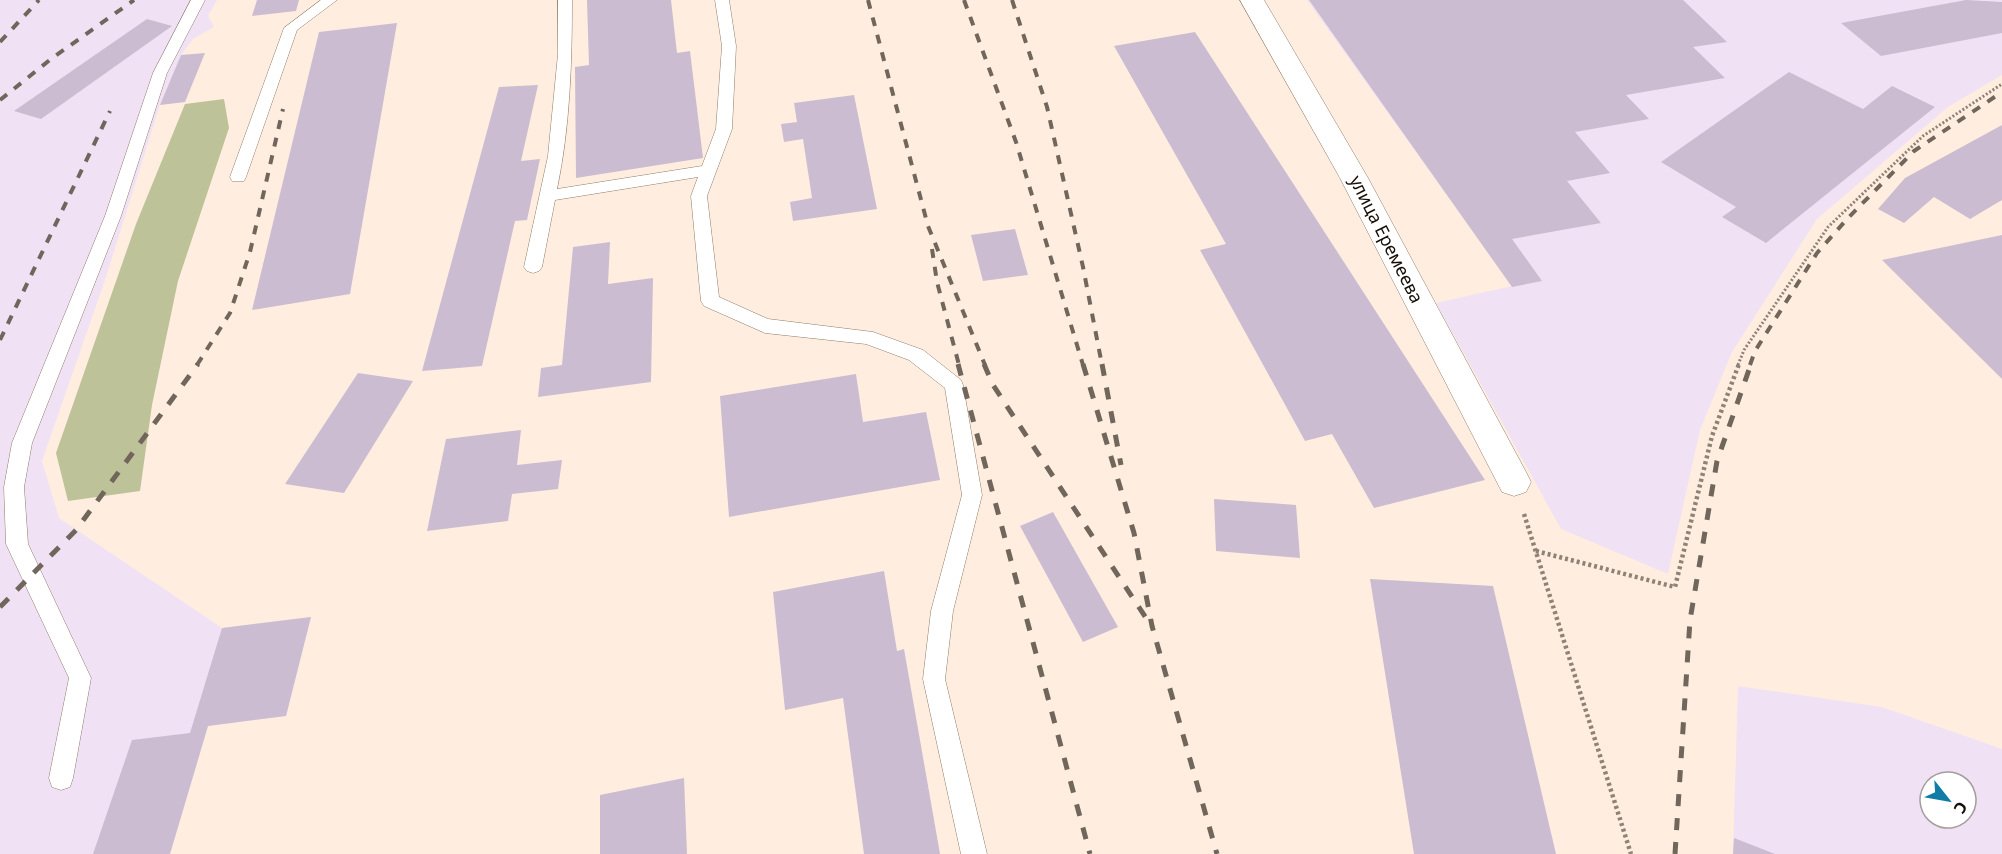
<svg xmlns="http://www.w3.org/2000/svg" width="2002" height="854" viewBox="0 0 2002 854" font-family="'Noto Sans',sans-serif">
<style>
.industrial{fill:#f1e1f4;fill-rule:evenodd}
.green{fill:#bec299}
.building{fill:#cbbcd1}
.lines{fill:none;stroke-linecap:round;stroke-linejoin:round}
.lane-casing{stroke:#8f7c6c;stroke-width:1}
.street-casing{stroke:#8f7c6c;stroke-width:1}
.path-far1{stroke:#8e8277;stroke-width:3;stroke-dasharray:2 2;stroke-linecap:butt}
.path{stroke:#8e8277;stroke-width:4.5;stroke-dasharray:3 3;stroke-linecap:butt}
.lane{fill:#fff;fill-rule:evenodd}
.street{fill:#fff;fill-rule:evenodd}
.rail-far1{stroke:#71665c;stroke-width:4;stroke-dasharray:9 9;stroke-linecap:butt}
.rail{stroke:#71665c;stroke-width:5;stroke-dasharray:12 12;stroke-linecap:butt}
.labels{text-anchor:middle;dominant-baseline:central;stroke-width:4.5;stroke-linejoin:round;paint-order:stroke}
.street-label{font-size:18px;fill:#160f09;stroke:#fff}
</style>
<rect width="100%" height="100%" fill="#ffeedf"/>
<g class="industrial">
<polygon points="0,0 217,0 208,16 214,27 193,39 181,55 160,105 105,280 42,461 59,518 222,628 311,617 286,716 208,726 170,854 0,854"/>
<polygon points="1307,0 2002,0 2002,75 1948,107 1817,219 1732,352 1700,430 1668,574 1561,529 1436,303 1512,286"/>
<path d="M 1738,686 L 1882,707 L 2002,749 L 2002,854 L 1733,854 ZM 1930,782 L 1966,782 L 1966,818 L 1930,818 Z"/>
</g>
<polygon class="green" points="224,99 229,128 178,281 152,405 140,491 68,501 56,453 136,224 185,104"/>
<g class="building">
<polygon points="257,0 299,0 296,11 252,16"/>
<polygon points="587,0 671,0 677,53 690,51 703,158 576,178 575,67 589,65"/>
<polygon points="1309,0 1683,0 1727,42 1693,47 1725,78 1626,95 1649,119 1575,132 1610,173 1567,181 1601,223 1512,239 1542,281 1512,287"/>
<polygon points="1966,0 2002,2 2002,33 1881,56 1841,23"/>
<polygon points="147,19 172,26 41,119 14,111"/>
<polygon points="397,23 350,294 252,310 319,32"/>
<polygon points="1195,32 1485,480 1374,508 1332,434 1305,441 1200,250 1226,244 1114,46"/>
<polygon points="205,53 185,102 160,105 181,55"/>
<polygon points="1789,72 1863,109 1892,86 1935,107 1766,243 1722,217 1736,207 1661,162"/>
<polygon points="538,85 521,161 540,159 527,220 515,221 482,366 422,371 499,87"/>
<polygon points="854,95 877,209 793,221 790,202 812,198 803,139 784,142 781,124 797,122 794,103"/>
<polygon points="2002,125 2002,200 1970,219 1934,197 1904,223 1878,209 1905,178"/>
<polygon points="1015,229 1028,275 983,281 971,235"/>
<polygon points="2002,235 2002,379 1882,260"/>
<polygon points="610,242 608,284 653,278 651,382 538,397 541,368 562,365 573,247"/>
<polygon points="358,373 413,381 344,493 285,484"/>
<polygon points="856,374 863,422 926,412 940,480 729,517 720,396"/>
<polygon points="521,430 517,465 562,460 558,489 512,494 508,521 427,531 446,439"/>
<polygon points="1214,499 1296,505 1300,558 1216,551"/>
<polygon points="1053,512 1118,627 1083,642 1020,526"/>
<polygon points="884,571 897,651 904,649 940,854 864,854 843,698 785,710 773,592"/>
<polygon points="1370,579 1493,586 1556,854 1414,854"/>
<polygon points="311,617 286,716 208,726 170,854 93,854 132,740 190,733 222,628"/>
<polygon points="684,778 687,854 600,854 600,795"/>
<polygon points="1734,838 1775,854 1733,854"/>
</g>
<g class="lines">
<g class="lane-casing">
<g id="lane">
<polygon points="191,0 205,0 167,73 121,216 32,443 24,487 28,544 91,678 73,778 70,787 61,790 52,787 49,778 69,678 6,544 4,487 12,443 105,216 153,73"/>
<polygon points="321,0 337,0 297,30 246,177 244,181 232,181 230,177 284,28"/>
<path d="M 558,0 L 572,0 C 572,63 570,127 557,189 L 702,166 L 716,129 L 722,46 L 715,0 L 729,0 L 736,46 L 732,129 L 707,196 L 719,297 L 768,319 L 873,332 L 923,350 L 961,380 L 963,385 L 982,495 L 953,611 L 945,679 L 987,854 L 961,854 L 923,679 L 931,611 L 962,495 L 945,388 L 909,360 L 866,344 L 765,333 L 704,306 L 701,301 L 691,196 L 698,177 L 555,200 L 542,267 L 539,271 L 533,273 L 527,271 L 524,267 L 548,156 L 558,54 Z"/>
</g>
</g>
<g class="street-casing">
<polygon id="street" points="1240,0 1264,0 1368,178 1526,472 1531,482 1526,492 1514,496 1502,492 1340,178"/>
</g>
<polyline class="path-far1" points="1738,365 1744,350 1828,227 1923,136 2002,84"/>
<g class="path">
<polyline points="1524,514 1631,854"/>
<polyline points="1536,551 1675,587 1712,436 1739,364"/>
</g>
<use href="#lane" class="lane"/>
<use href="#street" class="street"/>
<g class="rail-far1">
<polyline points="868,0 928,226 985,365"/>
<polyline points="964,0 1016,142 1083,365"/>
<polyline points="1012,0 1047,107 1083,267 1102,365"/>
<polyline points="0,42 39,0"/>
<polyline points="0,100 51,59 134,0"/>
<polyline points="932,249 937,282 959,365"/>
<polyline points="0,340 110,111"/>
<polyline points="197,365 230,313 250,252 283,109"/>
<polyline points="1750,365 1755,351 1817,253 1848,218 1914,151 2002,92"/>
</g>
<g class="rail">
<polyline points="958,364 1090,854"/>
<polyline points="984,364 993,385 1148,621"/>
<polyline points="1083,364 1134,533 1152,626 1217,854"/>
<polyline points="1102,364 1121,465"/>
<polyline points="0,607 76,530 198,364"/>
<polyline points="1675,854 1690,620 1717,461 1751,364"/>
</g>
</g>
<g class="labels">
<g class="street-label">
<text transform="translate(1387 239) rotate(63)">улица Еремеева</text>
</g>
</g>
<g transform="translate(1948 800) rotate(121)"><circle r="28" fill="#ffffff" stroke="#a29f9d" stroke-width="1.5"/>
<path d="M0-4.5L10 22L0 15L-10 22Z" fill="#0e7ca5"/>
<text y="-9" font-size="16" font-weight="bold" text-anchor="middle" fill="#160f09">С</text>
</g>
</svg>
